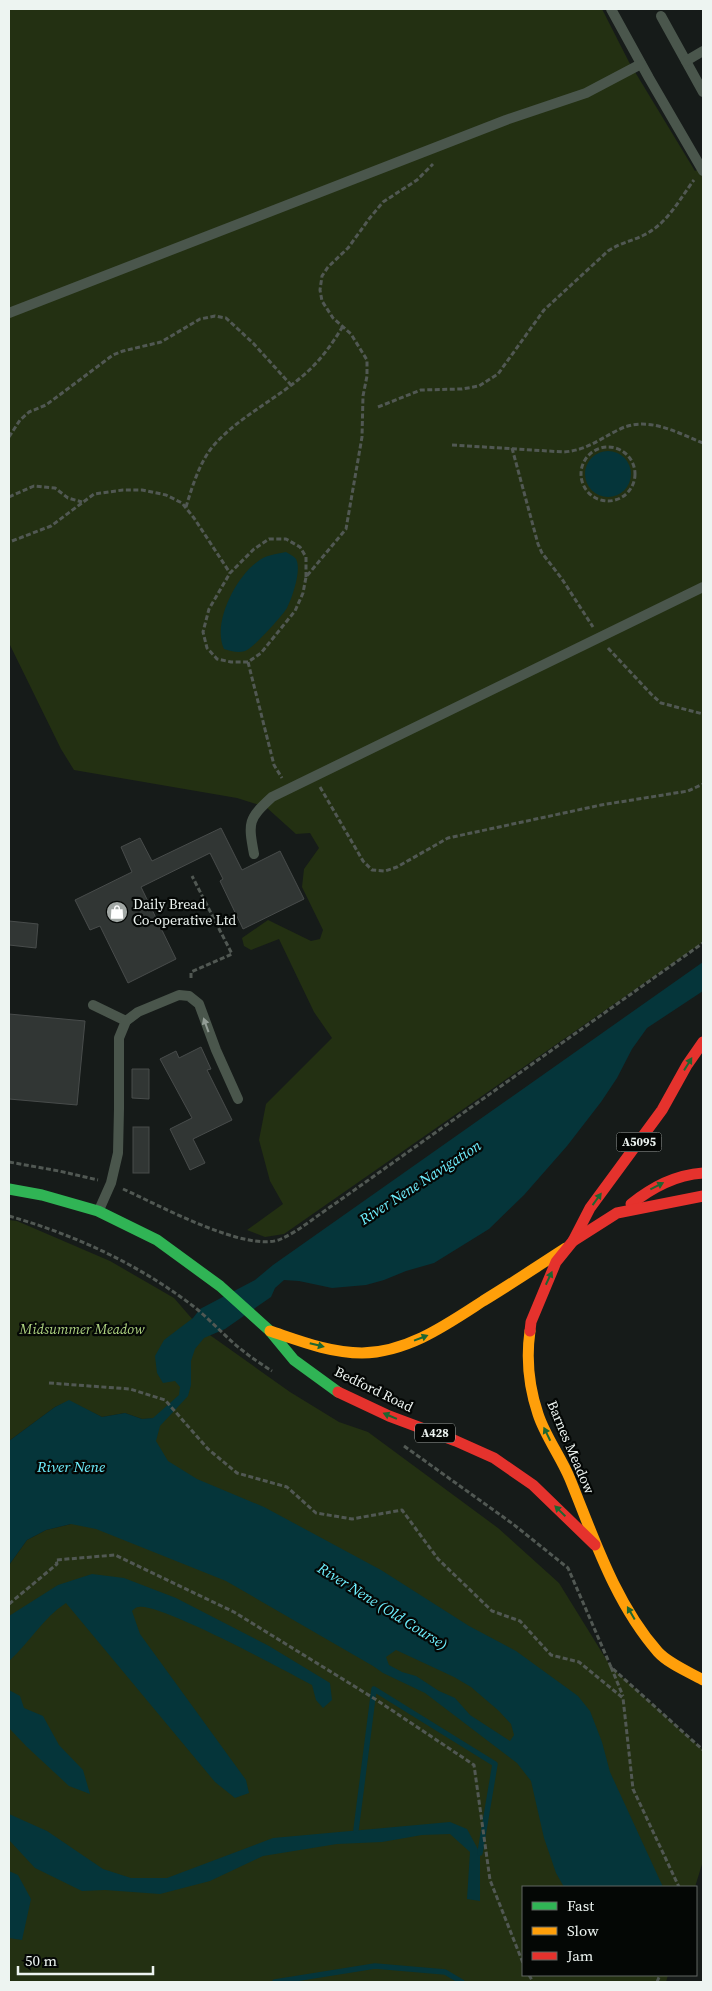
<svg xmlns="http://www.w3.org/2000/svg" width="712" height="1991" viewBox="0 0 712 1991" font-family="'Source Serif 4',serif">
<style>
.green{fill:#233012}
.water{fill:#05353a;fill-rule:evenodd}
.lines{fill:none;stroke-linecap:round;stroke-linejoin:round}
.stream{stroke:#05353a;stroke-width:5.5}
.building{fill:#313634;stroke:#484c4b}
.path{stroke:#515853;stroke-width:3;stroke-dasharray:5 2.5;stroke-linecap:butt}
.lane{stroke:#4a564c;stroke-width:10}
.fast{stroke:#30b455;stroke-width:11}
.slow{stroke:#ff9f0a;stroke-width:11}
.jam{stroke:#e5322d;stroke-width:11}
.oneway{fill:#939d96}
.oneway2{fill:#1c6631}
.labels{text-anchor:middle;dominant-baseline:central;stroke-width:4.5;stroke-linejoin:round;paint-order:stroke}
.shield{fill:#040705;stroke:#a7adaa;stroke-width:1}
.shield-label{font-size:12px;font-weight:bold;fill:#edf4f1}
.poi-label{font-size:14px;fill:#edf4f1;stroke:#040705;text-anchor:start}
.park-label{font-size:14px;font-style:italic;fill:#aed280;stroke:#040705}
.street-label{font-size:14px;fill:#edf4f1;stroke:#040705}
.water-label{font-size:15px;font-style:italic;fill:#6ff0ff;stroke:#040705}
</style>
<rect width="100%" height="100%" fill="#161b19"/>
<g class="green">
<polygon points="9,9 602,9 629,62 695,171 703,167 703,942 284,1234 265,1237 247,1230 283,1204 270,1181 259,1140 266,1104 332,1038 314,1012 279,939 251,950 244,946 242,938 268,920 311,941 320,939 323,930 302,887 304,869 319,848 310,833 296,834 266,807 237,798 74,770 61,749 9,643"/>
<polygon points="9,1220 17,1221 110,1261 174,1298 200,1328 290,1392 339,1422 368,1432 498,1528 559,1583 611,1667 703,1750 703,1861 695,1887 523,1887 523,1975 668,1975 666,1982 9,1982 9,1565 27,1540 46,1530 71,1524 162,1418 142,1419 125,1413 102,1417 69,1401 55,1407 9,1441"/>
</g>
<g class="water">
<circle cx="608" cy="474" r="23"/>
<path d="M 286,552 C 289,554 294,556 296,559 C 302,570 292,598 287,608 C 282,616 255,646 247,650 C 240,654 231,651 224,649 C 212,624 235,578 257,562 C 265,555 276,554 286,552 Z"/>
<path d="M 703,962 L 703,991 L 647,1028 L 632,1049 L 617,1078 L 601,1102 L 567,1146 L 524,1195 L 489,1229 L 434,1263 L 406,1271 L 384,1280 L 366,1285 L 332,1288 L 299,1281 L 284,1280 L 275,1288 L 271,1297 L 225,1329 L 204,1338 L 195,1349 L 191,1361 L 191,1385 L 188,1396 L 160,1426 L 156,1441 L 168,1461 L 197,1479 L 264,1507 L 381,1570 L 469,1626 L 516,1651 L 578,1696 L 590,1711 L 602,1742 L 610,1772 L 663,1887 L 564,1887 L 556,1873 L 544,1838 L 531,1781 L 517,1763 L 425,1693 L 383,1673 L 373,1666 L 226,1581 L 96,1529 L 71,1524 L 46,1530 L 27,1540 L 9,1565 L 9,1441 L 55,1407 L 69,1400 L 102,1417 L 125,1413 L 142,1419 L 153,1418 L 179,1395 L 180,1387 L 175,1381 L 163,1383 L 157,1373 L 155,1356 L 164,1340 L 193,1318 L 200,1309 L 255,1280 L 273,1265 ZM 396,1650 L 454,1677 L 471,1687 L 499,1711 L 511,1724 L 514,1735 L 510,1741 L 470,1715 L 455,1698 L 439,1691 L 416,1676 L 402,1672 L 389,1665 L 386,1657 Z"/>
<path d="M 92,1574 L 124,1578 L 176,1598 L 269,1646 L 330,1683 L 332,1700 L 323,1708 L 316,1700 L 312,1685 C 286,1671 160,1603 139,1607 C 136,1607 134,1609 132,1611 L 140,1634 L 246,1780 L 249,1793 L 235,1798 L 215,1782 L 66,1603 C 43,1618 29,1643 9,1661 L 9,1616 L 58,1585 Z"/>
<polygon points="9,1690 20,1696 24,1708 43,1716 59,1745 83,1770 90,1794 69,1786 26,1746 9,1728"/>
<polygon points="9,1814 47,1831 103,1869 131,1878 167,1878 273,1838 450,1822 467,1829 480,1853 480,1901 467,1899 470,1852 450,1834 422,1835 382,1842 337,1844 263,1856 210,1881 160,1894 105,1890 82,1891 35,1868 9,1840"/>
<polygon points="9,1871 18,1875 31,1899 22,1940 9,1938"/>
</g>
<g class="lines">
<g class="stream">
<polyline points="356,1830 374,1689 495,1764 480,1853"/>
<polyline points="275,1982 375,1966 445,1972 462,1982"/>
</g>
</g>
<g class="building">
<polygon points="221,828 242,870 280,851 304,899 243,929 220,881 223,879 210,853 141,887 176,959 128,983 100,926 90,930 75,900 132,872 121,847 140,838 152,861"/>
<polygon points="9,921 38,924 36,948 9,945"/>
<polygon points="9,1014 85,1021 77,1105 9,1099"/>
<polygon points="201,1047 211,1069 207,1070 232,1120 193,1139 205,1163 190,1170 170,1129 192,1118 160,1059 176,1051 179,1058"/>
<polygon points="132,1069 149,1069 149,1099 132,1098"/>
<rect x="133" y="1127" width="16" height="46"/>
</g>
<g class="lines">
<g class="path">
<path d="M 378,407 L 421,390 L 462,389 L 479,386 L 498,374 L 544,310 L 608,251 C 620,243 632,241 644,235 C 667,224 679,200 694,180"/>
<polyline points="9,437 20,420 29,412 46,405 113,355 123,351 161,342 200,319 215,316 226,318 253,343 291,385"/>
<path d="M 452,445 L 564,452 C 587,450 598,440 618,430 C 646,415 676,432 703,443"/>
<circle cx="608" cy="474" r="27"/>
<polyline points="512,448 538,544 542,553 562,579 593,627"/>
<polyline points="9,497 34,486 55,488 68,498 82,502"/>
<path d="M 186,507 C 192,487 200,461 214,445 C 238,418 271,402 299,379 C 317,365 331,346 343,326"/>
<polyline points="12,541 51,526 94,494 123,490 142,490 166,495 182,503 194,518 230,573"/>
<polyline points="306,577 306,557 300,547 286,539 269,539 254,549 230,573 209,609 203,632 207,648 217,659 231,662 248,662 261,653 295,611 303,593 306,577 346,529 362,437 363,396 367,376 367,360 351,334 333,318 322,301 320,290 322,276 328,267 348,248 369,219 383,202 417,180 433,164"/>
<polyline points="608,648 651,694 661,703 703,714"/>
<polyline points="248,662 274,765 282,778"/>
<polyline points="320,787 363,861 372,870 385,871 397,867 448,838 601,805 688,791 703,784"/>
<polyline points="191,978 191,972 232,954 192,876"/>
<polyline points="9,1162 59,1171 98,1180"/>
<path d="M 123,1189 C 157,1204 247,1254 281,1239 C 299,1231 319,1214 336,1203 L 703,943"/>
<path d="M 9,1216 C 75,1235 138,1264 193,1306 C 212,1321 228,1340 247,1354 C 255,1360 264,1366 272,1371"/>
<polyline points="49,1383 130,1389 165,1400 208,1449 237,1473 287,1487 316,1513 352,1519 402,1510 438,1559 492,1611 520,1621 551,1655 579,1662 623,1698 633,1789 679,1887"/>
<polyline points="404,1446 513,1524 568,1568 611,1667 703,1750"/>
<polyline points="9,1604 57,1564 56,1560 115,1555 234,1612 375,1699 474,1765 490,1880 523,1963"/>
<polyline points="611,1667 623,1696"/>
<polyline points="529,1975 533,1982"/>
<polyline points="657,1982 660,1975"/>
</g>
<g class="lane">
<polyline points="611,9 649,78 703,171"/>
<polyline points="661,16 703,92"/>
<polyline points="686,61 703,51"/>
<polyline points="9,313 506,120 586,93 641,64"/>
<path d="M 254,854 C 248,822 248,819 272,797 L 703,587"/>
<polyline points="93,1005 126,1021"/>
<polyline points="99,1210 111,1183 118,1153 119,1109 119,1038 126,1021 138,1012 179,995 189,996 199,1004 216,1050 238,1099"/>
</g>
<polyline class="fast" points="9,1189 42,1195 98,1211 157,1240 220,1286 270,1331 294,1360 338,1392"/>
<g class="slow">
<path d="M 270,1331 C 300,1341 330,1353 362,1353 C 408,1352 446,1325 483,1301 C 511,1284 538,1266 566,1248"/>
<path d="M 530,1331 C 526,1359 529,1387 538,1414 C 545,1436 561,1457 570,1479 C 594,1538 615,1603 658,1652 C 669,1664 689,1672 703,1680"/>
</g>
<g class="jam">
<path d="M 631,1204 C 653,1187 675,1175 703,1173"/>
<polyline points="573,1241 590,1208 662,1110 687,1065 703,1042"/>
<polyline points="530,1331 531,1322 556,1262 573,1241 617,1213 703,1196"/>
<polyline points="338,1392 389,1416 456,1441 494,1458 533,1485 595,1545"/>
</g>
</g>
<defs><path id="oneway-solid" d="M-6-.8H1V-3.2L6.5 0L1 3.2V.8H-6Z" transform="scale(1.25)"/></defs>
<use class="oneway" href="#oneway-solid" transform="translate(206 1025) rotate(-110)"/>
<g class="oneway2">
<use href="#oneway-solid" transform="translate(688 1064) rotate(-58)"/>
<use href="#oneway-solid" transform="translate(657 1186) rotate(-27)"/>
<use href="#oneway-solid" transform="translate(597 1199) rotate(-54)"/>
<use href="#oneway-solid" transform="translate(549 1278) rotate(-65)"/>
<use href="#oneway-solid" transform="translate(421 1338) rotate(-21)"/>
<use href="#oneway-solid" transform="translate(317 1345) rotate(14)"/>
<use href="#oneway-solid" transform="translate(390 1416) rotate(-157)"/>
<use href="#oneway-solid" transform="translate(547 1434) rotate(-116)"/>
<use href="#oneway-solid" transform="translate(560 1511) rotate(-136)"/>
<use href="#oneway-solid" transform="translate(631 1613) rotate(-120)"/>
</g>
<defs>
<g id="shop-disc" transform="scale(1.125)"><circle r="9.5" fill="#a2a8a5" stroke="#040705"/><path d="M-5-2.5h2.3a2.7 3.5 0 0 1 5.4 0H5L5.5 6h-11ZM-1.5-2.5h3a1.5 2.3 0 0 0-3 0Z" fill="#fff"/></g>
</defs>
<g fill-rule="evenodd">
<use href="#shop-disc" x="117" y="912"/>
</g>
<g class="labels">
<g class="shield">
<rect x="616.5" y="1132.5" width="45" height="19" rx="4"/>
<rect x="415" y="1423.5" width="40" height="19" rx="4"/>
</g>
<g class="shield-label">
<text x="639" y="1142">A5095</text>
<text x="435" y="1433">A428</text>
</g>
<g class="poi-label">
<text x="133" y="904">Daily Bread<tspan x="133" dy="16">Co-operative Ltd</tspan></text>
</g>
<g class="park-label">
<text x="82" y="1329">Midsummer Meadow</text>
</g>
<g class="street-label">
<text transform="translate(374 1389) rotate(26)">Bedford Road</text>
<text transform="translate(571 1447) rotate(67)">Barnes Meadow</text>
</g>
<g class="water-label">
<text transform="translate(420 1182) rotate(-33)">River Nene Navigation</text>
<text x="71" y="1466">River Nene</text>
<text transform="translate(383 1606) rotate(32)">River Nene (Old Course)</text>
</g>
</g>
<rect width="712" height="1991" fill="none" stroke="#edf4f1" stroke-width="20"/>
<rect x="522" y="1886" width="175" height="90" fill="#040705" stroke="#616663"/>
<rect x="532" y="1902" width="25" height="8" fill="#30b455" stroke="#616663"/>
<text x="567" y="1911" font-size="15" fill="#edf4f1">Fast</text>
<rect x="532" y="1927" width="25" height="8" fill="#ff9f0a" stroke="#616663"/>
<text x="567" y="1936" font-size="15" fill="#edf4f1">Slow</text>
<rect x="532" y="1952" width="25" height="8" fill="#e5322d" stroke="#616663"/>
<text x="567" y="1961" font-size="15" fill="#edf4f1">Jam</text>
<path d="M18 1966v8h135v-8" fill="none" stroke="#edf4f1" stroke-width="2.5"/>
<text x="25" y="1966" font-size="15" fill="#edf4f1" stroke="#040705" stroke-width="4" paint-order="stroke">50 m</text>
</svg>
